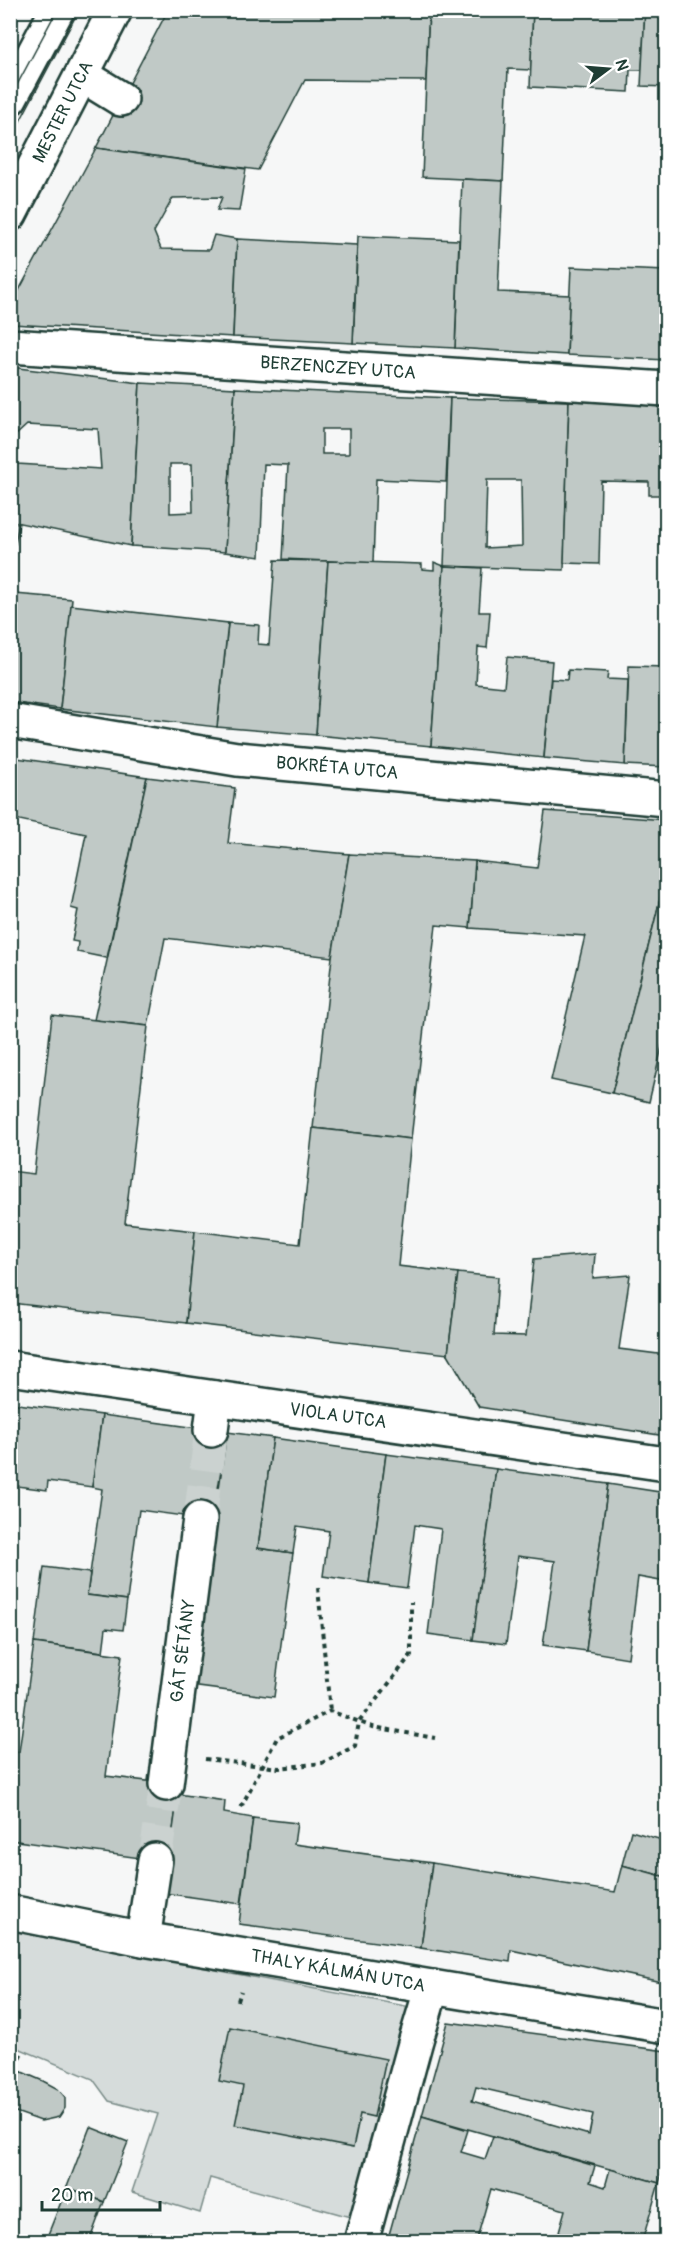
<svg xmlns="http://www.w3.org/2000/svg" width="677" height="2252" font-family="Pangolin,sans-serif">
<rect width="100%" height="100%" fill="#f6f7f7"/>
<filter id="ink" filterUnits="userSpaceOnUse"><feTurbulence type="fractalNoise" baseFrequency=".0167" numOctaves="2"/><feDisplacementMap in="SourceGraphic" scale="12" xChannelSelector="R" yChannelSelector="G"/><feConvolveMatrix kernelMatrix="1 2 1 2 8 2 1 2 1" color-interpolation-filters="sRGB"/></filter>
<g filter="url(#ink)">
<path fill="#d6dcdb" stroke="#7a8c88" stroke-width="1.5" d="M10 1931 411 2007 354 2218 210 2178 200 2213 132 2192 158 2114 109 2101 93 2079 11 2045Z"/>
<g fill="#c0c9c6" stroke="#1f3d34" stroke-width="1.5" fill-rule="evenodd">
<path d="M168 10H429L426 81 305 80 258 170 96 148Z"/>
<path d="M429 10H533L531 70 508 69 503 181 422 177Z"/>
<path d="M533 10H645L642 70H630L629 92 530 87Z"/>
<path d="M645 10H666V87L641 86Z"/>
<path d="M96 148 246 169 239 211 217 210 222 197 173 198 154 232 161 249 209 250 214 235 237 239 233 337 12 324 10 307Z"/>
<path d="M462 179 503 181 498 292 570 295 567 355 455 348Z"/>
<path d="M358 236 459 240 455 348 353 343Z"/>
<path d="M237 239 357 245 353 343 233 337Z"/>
<path d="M571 267 666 271V360L567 355Z"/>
<path d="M10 367 140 383 131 546 10 521ZM27 425 98 429 101 469 17 464 15 436Z"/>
<path d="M140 383 235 388 225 552 131 546ZM170 464H192L193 512 170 513Z"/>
<path d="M235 388 450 398 446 482 376 479 373 563 283 559 288 465 264 464 260 557 225 552ZM322 429H349V454H322Z"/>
<path d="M450 398 569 401 564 570 444 566ZM487 480H521L522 546 485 548Z"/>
<path d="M569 401H666V495H649V482L601 481 599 564 564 563Z"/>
<path d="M10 521 19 523 15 544H10Z"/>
<path d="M275 560 328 561 316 735 217 727 228 623 259 625 258 644 269 645Z"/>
<path d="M328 561 422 564V569L434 570V562L444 566 431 746 316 735Z"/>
<path d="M444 566 482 568 479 612H490L487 648 478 647 476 684 504 687 507 657 552 661 544 758 431 746Z"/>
<path d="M10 593 15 594 10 619Z"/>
<path d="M15 594 72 599 60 709 10 702V619Z"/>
<path d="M71 605 228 623 217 727 60 709Z"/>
<path d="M629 666 666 667V767L625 765Z"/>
<path d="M568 670 608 672 607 679 628 680 625 765 544 758 551 679 567 680Z"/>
<path d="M10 757 147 777 107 958 77 952 78 942 72 941 78 910 71 908 86 834 10 818Z"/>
<path d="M147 777 235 788 228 843 349 854 332 957 165 938 148 1026 94 1020Z"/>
<path d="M545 811 666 820V875L612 1093 551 1080 585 936 470 928 475 861 537 868Z"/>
<path d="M349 854 475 861 470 928 436 925 411 1139 313 1128 332 957Z"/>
<path d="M666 875V1030L649 1102 612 1093Z"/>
<path d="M52 1015 148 1026 125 1223 195 1231 186 1323 11 1303 10 1304V1171L34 1174Z"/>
<path d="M313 1128 411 1139 398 1266 458 1273 448 1354 186 1323 195 1231 300 1244Z"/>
<path d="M595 1254 593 1278 630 1275 619 1349 666 1355V1436L479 1407 448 1354 458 1273 498 1277 494 1335 526 1336 534 1259Z"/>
<path d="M10 1403 102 1415 92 1487 48 1481 47 1490 10 1485Z"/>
<path d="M102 1415 227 1432 213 1520 139 1510 127 1600 87 1595 102 1489 92 1487Z"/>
<path d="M227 1432 273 1438 258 1548 293 1553 274 1697 191 1686Z"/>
<path d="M273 1438 386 1454 369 1583 323 1576 329 1531 297 1526 293 1553 258 1548Z"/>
<path d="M386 1454 496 1469 473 1640 428 1634 441 1529 415 1525 407 1588 369 1583Z"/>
<path d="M496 1469 608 1484 586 1651 543 1645 555 1561 518 1556 506 1644 473 1640Z"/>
<path d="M608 1484 666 1493V1582L638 1577 628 1658 586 1651Z"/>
<path d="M44 1567 90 1573 87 1595 127 1600 123 1630 106 1628 103 1652 34 1643Z"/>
<path d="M34 1643 122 1655 106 1776 179 1785 169 1862 10 1840V1750L19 1752Z"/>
<path d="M178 1794 225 1801 224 1813 253 1818 241 1904 164 1893Z"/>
<path d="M253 1818 297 1823 294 1844 432 1863 421 1948 239 1924Z"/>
<path d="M631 1831 666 1841V1877L622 1865Z"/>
<path d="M432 1863 615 1892 622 1865 666 1877V1983L511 1950 510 1962 421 1948Z"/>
<path d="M448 2022 666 2051V2159L659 2183 422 2116ZM476 2087 593 2114 589 2135 472 2101Z"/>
<path d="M230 2027 386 2059 374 2117 360 2114 353 2148 235 2125 243 2086 219 2081Z"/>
<path d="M10 2050 22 2055 15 2069 43 2081 58 2089 65 2097V2108L59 2117 41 2121 10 2110Z"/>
<path d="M422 2116 468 2130 461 2152 485 2159 493 2136 595 2166 590 2182 605 2187 610 2169 659 2183 642 2242H556L565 2210 491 2189 476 2242H387Z"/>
<path d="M90 2127 128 2142 104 2202 67 2187Z"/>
<path d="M67 2187 104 2202 89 2242H45Z"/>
<path d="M150 2233 174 2242H147Z"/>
</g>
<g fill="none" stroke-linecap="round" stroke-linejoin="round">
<g stroke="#cbd2d0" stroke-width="33" stroke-dasharray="33 16" stroke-linecap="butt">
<path d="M200 1519 211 1430"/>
<path d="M155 1860 166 1784"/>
</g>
<defs>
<g id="minor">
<path d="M82 75 121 99"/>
<path d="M10 98 57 10"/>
<path d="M10 214 115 10"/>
<path d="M10 346 666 389"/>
<path d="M10 721 237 759 666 799"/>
<path d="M10 1368 666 1464"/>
<path d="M211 1430 215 1398"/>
<path d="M166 1784 200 1519"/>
<path d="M10 1912 143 1939 666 2026"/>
<path d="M143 1939 155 1860"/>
<path d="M361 2242 416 2040 432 1987"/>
</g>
</defs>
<use href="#minor" stroke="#1f3d34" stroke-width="38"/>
<g stroke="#1f3d34" stroke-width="4" stroke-dasharray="4.5 4.5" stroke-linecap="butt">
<path d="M318 1588 330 1711"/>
<path d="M205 1759 279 1768 322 1763 355 1746 359 1722 411 1655V1602"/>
<path d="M241 1807 277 1738 330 1711 373 1727 435 1738"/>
<path d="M238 2001 241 1991"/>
</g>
<use href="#minor" stroke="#fff" stroke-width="33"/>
<g stroke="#1f3d34" stroke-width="1.5">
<path d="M10 98 57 10"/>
<path d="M10 140 79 10"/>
</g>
</g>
</g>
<g text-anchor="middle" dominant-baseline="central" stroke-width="4.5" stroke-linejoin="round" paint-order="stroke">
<g font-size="18" fill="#1f3d34" stroke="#fff">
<text transform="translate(63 112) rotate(-63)">MESTER UTCA</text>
<text transform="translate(338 368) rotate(4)">BERZENCZEY UTCA</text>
<text transform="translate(337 768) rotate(5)">BOKRÉTA UTCA</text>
<text transform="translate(338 1416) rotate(8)">VIOLA UTCA</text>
<text transform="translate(183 1651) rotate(-83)">GÁT SÉTÁNY</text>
<text transform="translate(338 1971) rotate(10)">THALY KÁLMÁN UTCA</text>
</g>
</g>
<rect width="677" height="2252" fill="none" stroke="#fff" stroke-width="36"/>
<rect x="18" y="18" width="641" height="2216" fill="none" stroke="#1f3d34" stroke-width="2" filter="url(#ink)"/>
<g transform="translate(608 69) rotate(74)" stroke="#ffffff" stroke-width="4.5" paint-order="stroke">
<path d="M0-4.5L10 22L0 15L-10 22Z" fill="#1f3d34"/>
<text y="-9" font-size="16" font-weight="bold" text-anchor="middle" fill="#1f3d34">N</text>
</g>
<path d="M42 2201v9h118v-9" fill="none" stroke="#1f3d34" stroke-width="3"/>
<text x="51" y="2201" font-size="18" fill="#1f3d34" stroke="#ffffff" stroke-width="4.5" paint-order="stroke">20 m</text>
</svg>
